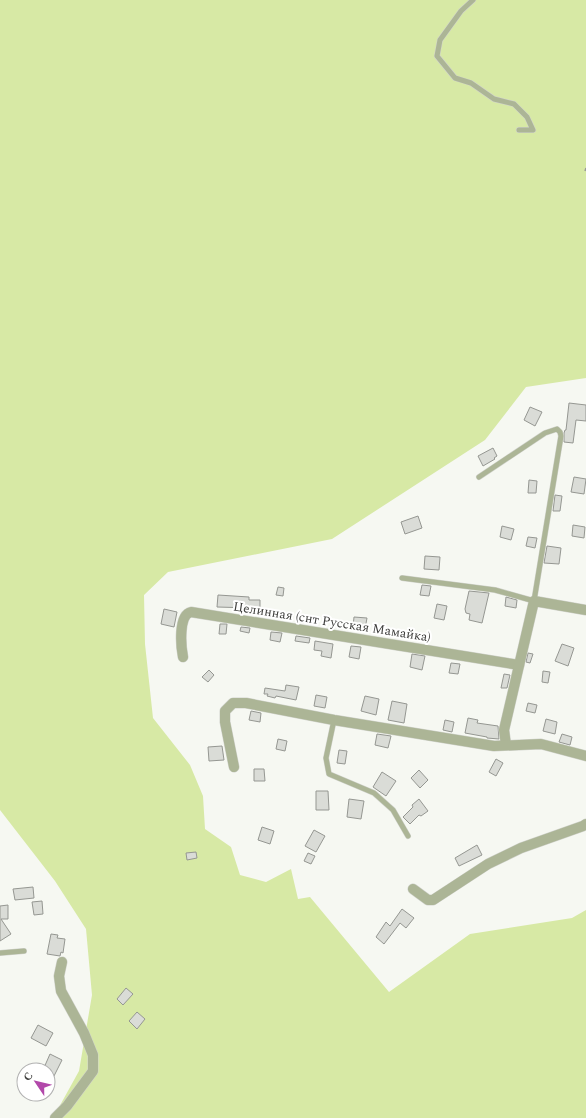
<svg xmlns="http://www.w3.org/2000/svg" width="586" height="1118" font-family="Spectral,serif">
<rect width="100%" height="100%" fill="#f6f8f2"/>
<path fill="#d7e9a5" d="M0 0H586V378L526 387 485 440 332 539 168 572 144 595 145 644 153 718 190 765 203 796 205 829 231 847 240 875 266 882 291 869 298 899 310 897 389 992 470 934 572 918 586 910V1118H53L79 1071 92 995 86 929 55 881 0 810Z"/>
<g fill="#dadcd7" stroke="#959792">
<path d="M569 403 586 405V421L576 420 573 443 564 442V433L565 430H566Z"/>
<path d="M530 407 542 412 535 426 524 420Z"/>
<path d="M493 448 497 456 494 458 495 459 483 466 478 456Z"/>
<path d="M574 477 586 479 584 494 571 492Z"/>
<path d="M529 480 537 481 536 493H528Z"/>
<path d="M555 495 562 496 560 511H553Z"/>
<path d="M418 516 422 528 405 534 401 522Z"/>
<path d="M573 525 585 527 584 538 572 536Z"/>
<path d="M502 526 514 529 511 540 500 537Z"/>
<path d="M528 537 537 538 535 548 526 546Z"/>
<path d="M547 546 561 548 559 564 544 563Z"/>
<path d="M425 556 440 557 439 570 424 569Z"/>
<path d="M422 585 431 586 429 596 420 595Z"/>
<path d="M278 587 284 588 283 596 276 595Z"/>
<path d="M469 591 489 593 482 623 469 620 470 614 466 613 465 609Z"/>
<path d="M218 595 249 597V600H260V614H252V608L217 607Z"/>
<path d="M506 597 517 600 516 608 505 606Z"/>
<path d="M437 604 447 606 444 620 434 618Z"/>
<path d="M164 609 177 612 174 627 161 624Z"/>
<path d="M354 617 367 618 365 629 353 627Z"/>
<path d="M220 624H227L226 634H219Z"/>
<path d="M241 627 250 628 249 633 240 631Z"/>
<path d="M271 632 282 633 280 642 270 640Z"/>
<path d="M296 636 310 638 309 643 295 641Z"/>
<path d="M315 641 333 644 331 658 321 656 322 651 314 650Z"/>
<path d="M562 644 574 648 568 666 555 661Z"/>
<path d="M351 646 361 647 359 659 349 657Z"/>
<path d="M528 653 533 654 530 663 526 662Z"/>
<path d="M412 654 425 656 422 670 410 667Z"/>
<path d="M451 663 460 664 458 674 449 673Z"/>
<path d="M209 670 214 675 208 682 202 677Z"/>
<path d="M543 671 550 672 548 683 542 682Z"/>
<path d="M504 674 510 675 507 688H501Z"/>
<path d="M286 685 299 687 296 700 276 696 275 698 267 696 268 694H264L265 688 285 691Z"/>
<path d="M316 695 327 697 325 708 314 706Z"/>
<path d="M365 696 379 699 376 715 361 711Z"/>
<path d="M392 701 407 704 404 723 388 720Z"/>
<path d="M528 703 537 705 535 713 526 711Z"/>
<path d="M251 711 261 713 260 722 249 720Z"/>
<path d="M468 718 478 720 477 723 498 726 499 739 487 738V737L465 733Z"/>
<path d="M546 719 557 722 555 734 543 731Z"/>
<path d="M445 720 454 722 452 732 443 730Z"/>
<path d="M377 734 391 736 388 748 375 745Z"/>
<path d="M562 734 572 737 570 745 559 742Z"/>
<path d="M278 739 287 741 285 751 276 749Z"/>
<path d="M222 746 224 760 209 761 208 747Z"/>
<path d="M339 750 347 751 345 764 337 763Z"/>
<path d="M496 759 503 763 496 776 489 772Z"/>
<path d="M254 769H264L265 781H254Z"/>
<path d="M419 770 428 780 420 788 411 778Z"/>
<path d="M382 772 396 781 386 796 373 787Z"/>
<path d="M316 791H328L329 810H316Z"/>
<path d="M349 799 364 801 361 819 347 817Z"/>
<path d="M419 799 428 811 421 816 419 815 410 824 403 817 413 807 412 805Z"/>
<path d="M262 827 274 831 270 844 258 840Z"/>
<path d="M314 830 325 836 316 852 305 846Z"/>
<path d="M477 845 482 855 459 866 455 858Z"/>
<path d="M196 852 197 858 187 860 186 853Z"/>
<path d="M308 853 315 856 311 864 304 861Z"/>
<path d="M33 887 34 898 15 900 13 889Z"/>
<path d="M42 901 43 914 34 915 32 902Z"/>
<path d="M8 905V919H1L11 934 0 941V906Z"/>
<path d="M402 909 414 918 406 928 400 923 384 944 376 937 386 922 390 926Z"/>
<path d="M51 934 58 935 57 938 65 939 63 953 61 952 60 956 47 954Z"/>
<path d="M126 988 133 994 123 1005 117 999Z"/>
<path d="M137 1012 145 1019 137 1029 129 1021Z"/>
<path d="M38 1025 53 1033 46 1046 31 1038Z"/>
<path d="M50 1054 62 1060 53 1078 48 1075V1070H43Z"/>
</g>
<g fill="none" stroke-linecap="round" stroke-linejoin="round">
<defs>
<g id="service">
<path d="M473 0 461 11 440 40 437 56 455 78 471 83 494 99 514 104 527 117 533 130H519"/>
<path d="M402 578 495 590 534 601 561 436 560 432 557 429 545 433 479 477"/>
<path d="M334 720 326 758 329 774 374 793 393 810 408 836"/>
<path d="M0 953 24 951"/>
</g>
<g id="minor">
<path d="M183 657C181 647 178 615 191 612L519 665"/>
<path d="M506 745 504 730 534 601 586 610"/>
<path d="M234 767 225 722V711L233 703H246L334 720 494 746 541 744 586 756"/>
<path d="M413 889 428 900H433L488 864 521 848 583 826 586 824"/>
<path d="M55 1118 67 1106 93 1071V1055L84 1033 61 991 59 976 62 962"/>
</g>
</defs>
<use href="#service" stroke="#d1d3cd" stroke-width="6"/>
<use href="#minor" stroke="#d1d3cd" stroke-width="11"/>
<path stroke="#989995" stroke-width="1.5" stroke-dasharray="4 2" stroke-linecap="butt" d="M585 171 586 168"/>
<use href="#service" stroke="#acb596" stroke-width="5"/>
<use href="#minor" stroke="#acb596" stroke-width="10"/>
</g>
<g text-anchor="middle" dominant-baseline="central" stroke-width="4" stroke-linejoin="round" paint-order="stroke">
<g font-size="13" fill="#3d3d3b" stroke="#fff">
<text transform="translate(332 622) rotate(9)">Целинная (снт Русская Мамайка)</text>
</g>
</g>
<g transform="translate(36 1082) rotate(305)"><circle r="19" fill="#ffffff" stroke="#b1b1b1"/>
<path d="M0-3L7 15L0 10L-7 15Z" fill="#b248aa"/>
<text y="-6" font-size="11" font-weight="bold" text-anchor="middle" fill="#3d3d3b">С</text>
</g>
</svg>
